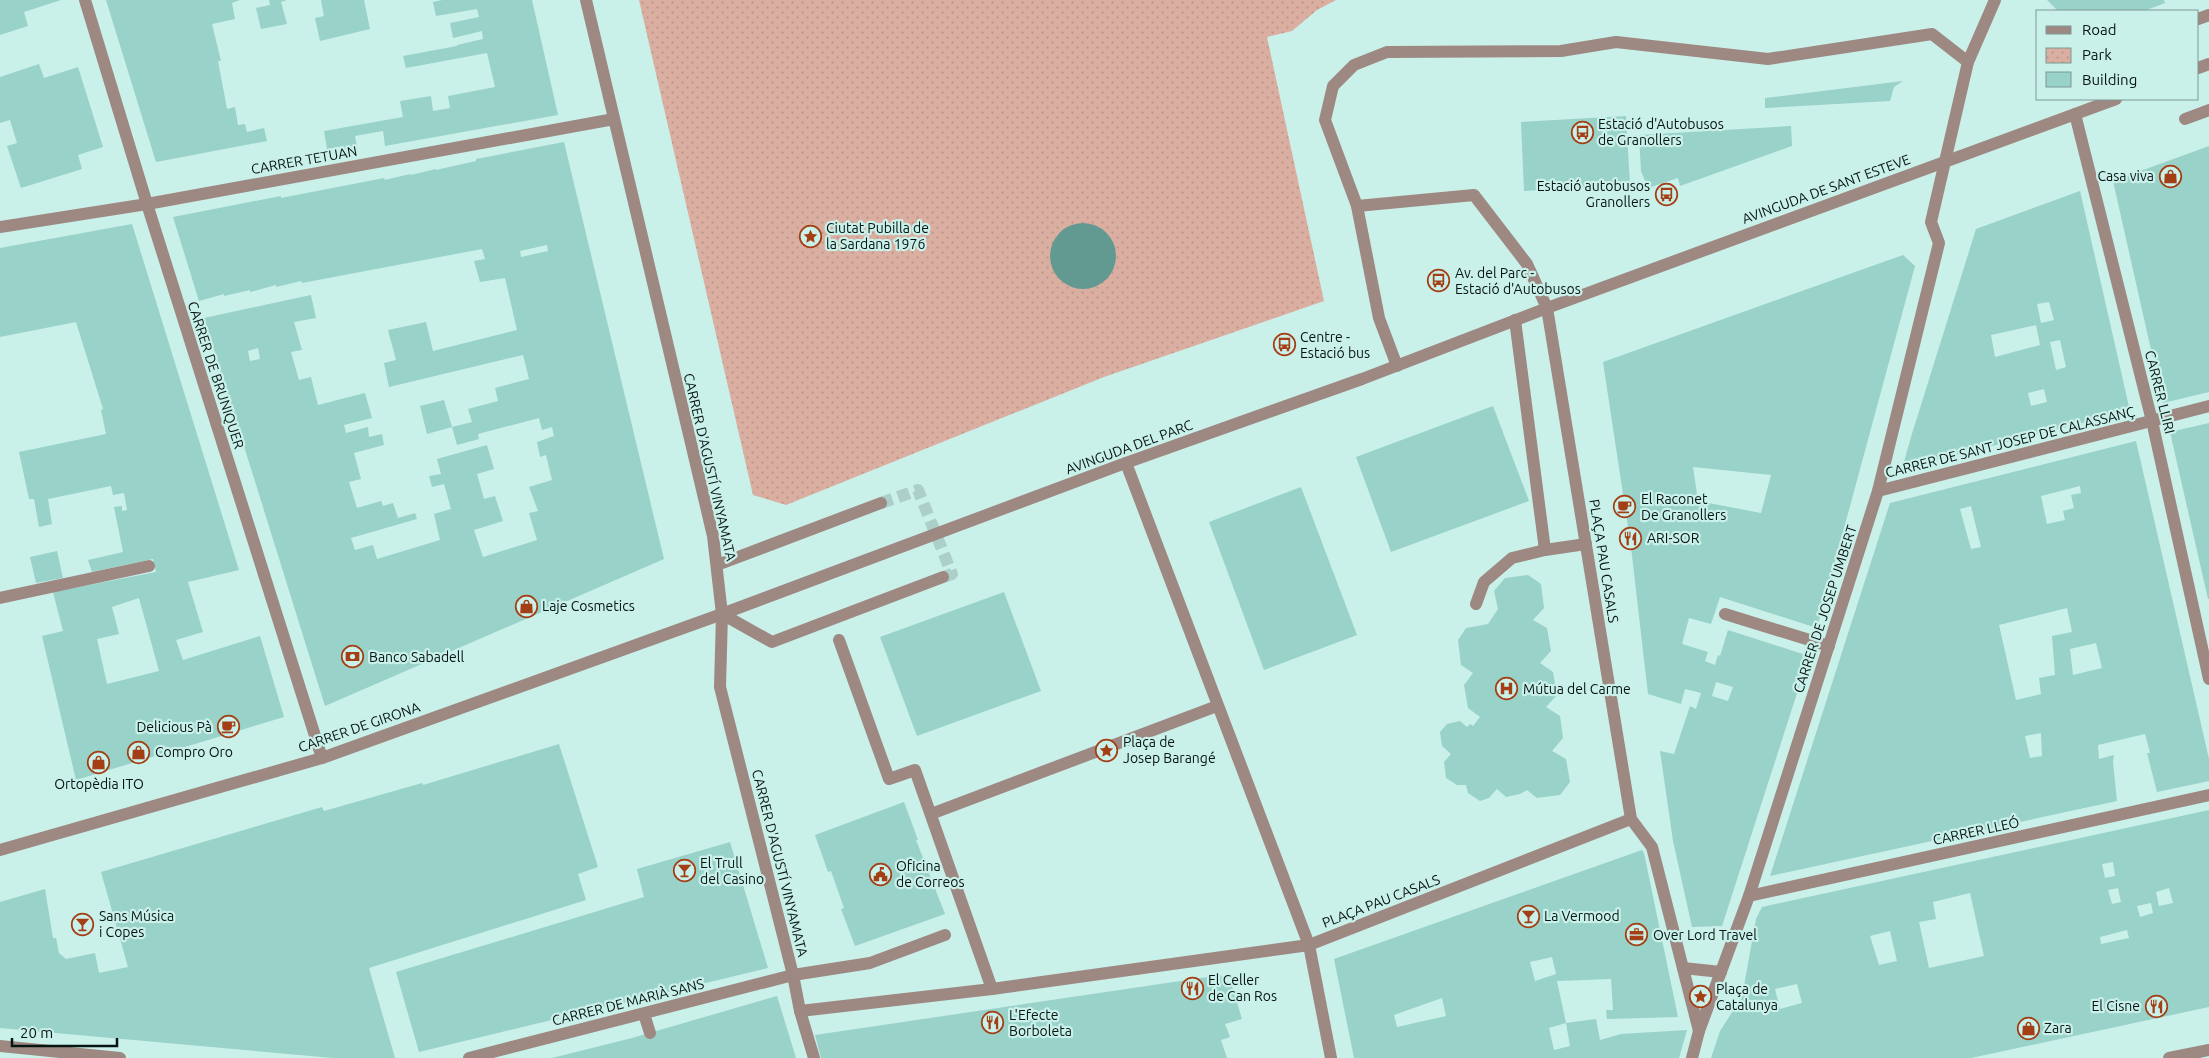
<svg xmlns="http://www.w3.org/2000/svg" width="2209" height="1058" font-family="Ubuntu,sans-serif">
<defs>
<pattern id="park-dots" width="8" height="8" patternUnits="userSpaceOnUse" patternTransform="scale(1.25)"><rect width="8" height="8" fill="#daafa1"/><path d="M2 2h.1M6 6h.1" fill="none" stroke="#ba968a" stroke-width="1.8" stroke-linecap="round"/></pattern>
</defs>
<rect width="100%" height="100%" fill="#caf0ea"/>
<path fill="url(#park-dots)" d="M639 0H1336L1317 10 1292 31 1267 37 1324 301 1104 377 786 505 753 495Z"/>
<circle fill="#629a92" cx="1083" cy="256" r="33"/>
<g fill="#98d2c9" fill-rule="evenodd">
<path d="M0 0H61L24 12 28 26 0 35Z"/>
<path d="M106 0H240L232 3 235 19 212 24 221 61H218L227 109 235 107 238 125 245 124 247 132 264 128 267 141 156 162Z"/>
<path d="M269 0H287L281 2 287 24 261 29 256 8 270 5Z"/>
<path d="M321 0H364L370 29 320 41 315 18 324 16Z"/>
<path d="M442 0H532L558 115 385 146 383 131 355 136 358 151 345 153 344 146 327 149 324 131 403 117 400 101 431 96 433 111 450 108 448 96 495 87 487 53 406 68 403 56 457 46V45L483 39 482 31 453 38 450 23 479 17 477 9 436 16 433 2Z"/>
<path d="M2047 0H2164L2165 3 2144 11H2058Z"/>
<path d="M39 64 44 78 78 67 103 147 78 155 82 169 21 188 7 146 17 143 10 120 0 123V77Z"/>
<path d="M1903 81 1894 87 1890 101 1765 108V98Z"/>
<path d="M1626 116 1630 185 1524 191 1521 122Z"/>
<path d="M1791 126 1792 146 1680 186 1678 178 1648 188 1641 171 1639 135Z"/>
<path d="M564 142 664 559 325 706 204 318 311 295 316 318 294 322 302 350 291 352 299 380 311 377 318 405 365 393 372 418 344 425 346 433 368 427 369 437 382 434 384 445 354 453 361 479 349 482 357 508 381 501 383 506 393 503 398 518 415 513 417 519 351 538 355 550 373 545 377 559 440 540 434 514 451 509 444 484 432 487 429 476 441 474 437 459 487 445 494 469 477 474 484 499 495 496 503 521 474 530 483 557 537 540 529 513 538 511 529 487 552 480 546 455 540 457 537 442 554 436 552 427 542 430 539 418 478 434 479 439 457 445 452 427 427 434 420 406 444 400 452 427 472 422 468 409 498 401 495 388 529 379 523 355 389 387 384 363 396 360 388 330 426 322 433 351 517 330 505 278 480 282 474 261 485 259 482 249 302 283 301 281 276 287V285L250 292V290L224 296V294L199 301 173 217 281 196V198L384 178 385 180 410 174 411 175 436 169V170L476 161V159ZM547 245 548 251 521 257 520 251ZM258 348 260 359 250 361 248 351Z"/>
<path d="M2209 146V392L2163 403 2113 181Z"/>
<path d="M2080 191 2130 411 1909 467 1905 466 1904 462 1911 437 1976 229ZM2049 302 2054 320 2041 323 2037 304ZM2036 325 2040 345 1995 357 1991 335ZM2060 340 2066 367 2056 370 2050 342ZM2044 389 2047 402 2031 406 2028 393Z"/>
<path d="M132 224 239 570 188 582 203 632 176 640 183 660 260 636 284 717 76 780 42 636 63 631 53 592 156 572 153 559 92 572 88 560 123 552 114 507 122 506V511L127 510 124 493 113 495 111 486 48 499 52 524 39 527 34 499H29L19 452 106 434 101 410 103 409 76 322 0 337V248ZM139 598 159 671 107 684 97 639 119 634 112 607Z"/>
<path d="M1903 255 1915 266 1817 628 1720 597 1711 624 1689 618 1682 644 1708 652 1705 661 1715 665 1718 655 1720 656 1728 630 1809 656 1722 926 1692 927 1673 841 1660 751 1674 754 1690 706 1696 709 1701 693 1685 689 1681 704 1648 694 1631 547 1603 362ZM1693 467 1771 475 1761 513 1698 501ZM1716 682 1733 687 1728 701 1712 696Z"/>
<path d="M1493 406 1529 501 1391 552 1356 457Z"/>
<path d="M2209 423V599H2208L2170 432Z"/>
<path d="M2136 441 2209 759V781L2157 792 2147 753H2150L2145 734 2098 745 2099 759 2114 755 2113 762 2117 801 1770 876 1890 503ZM2080 486 2081 493 2071 495 2074 508 2063 511 2065 520 2047 524 2041 496ZM1971 506 1981 547 1971 549 1960 509ZM2067 608 2072 632 2052 636 2055 675 2039 678 2041 694 2016 700 1999 625ZM2096 643 2102 668 2073 675 2070 649ZM2041 733 2042 756 2030 758 2025 736Z"/>
<path d="M1301 487 1357 635 1264 670 1209 522Z"/>
<path d="M57 551 63 578 36 583 30 557Z"/>
<path d="M1528 575 1541 584 1544 608 1533 620 1547 628 1551 651 1540 663 1553 672 1557 695 1546 707 1560 716 1563 738 1552 751 1566 759 1570 782 1560 795 1537 798 1527 790 1520 794 1506 797 1497 789 1489 798 1480 801 1468 793 1466 785H1457L1446 778 1444 762 1451 754 1442 746 1440 732 1447 724 1460 721 1467 727 1470 724 1473 726 1480 717 1468 708 1464 685 1473 673 1461 665 1458 640 1466 628 1488 624 1498 609 1494 591 1505 578Z"/>
<path d="M1004 592 1041 691 917 736 880 637Z"/>
<path d="M559 744 598 867 578 874 586 900 369 968 395 1058H333L0 1028V902L45 889 53 938H56L59 953 66 959 95 953 99 973 128 967 101 872 322 807 324 811 422 783 423 785Z"/>
<path d="M904 802 918 840H916L945 914 855 946 841 909 844 908 831 871 828 872 815 835Z"/>
<path d="M2209 810V1007L1971 1058H1711L1720 1031 1742 997 1756 919 1762 907ZM2113 862 2115 876 2105 878 2102 864ZM2118 888 2121 902 2112 904 2108 890ZM2169 888 2173 903 2159 906 2156 892ZM1970 893 1984 956 1929 968 1919 922 1936 919 1933 902ZM2151 903 2153 913 2140 917 2137 906ZM2127 930 2129 938 2101 944 2100 937ZM1890 931 1897 961 1879 965 1870 936ZM1797 984 1802 1003 1780 1009 1775 989Z"/>
<path d="M730 842 768 968 419 1052 396 972 644 897 637 869Z"/>
<path d="M1642 850 1644 853 1678 1017 1607 1019 1606 1010H1613L1611 979 1557 981 1566 1023 1596 1019 1600 1040 1621 1034 1687 1030 1679 1058H1354L1334 959ZM1552 957 1556 974 1535 981 1530 962ZM1442 998 1446 1016 1397 1027 1394 1015ZM1566 1023 1570 1046 1554 1050 1549 1028Z"/>
<path d="M1221 975 1225 985 1231 983 1242 1019 1225 1024 1230 1037 1221 1040 1227 1058H821L815 1035Z"/>
<path d="M777 996 796 1058H552L632 1038Z"/>
</g>
<g fill="none" stroke-linecap="round" stroke-linejoin="round">
<path stroke="#adcfca" stroke-width="12" stroke-dasharray="12 6" stroke-linecap="butt" d="M881 503 918 490 952 574 943 577"/>
<g stroke="#9e8982" stroke-width="12">
<path d="M85 0 147 204 322 758"/>
<path d="M586 0 713 536 722 614 720 687 793 975 800 1011 814 1058"/>
<path d="M2198 19 2209 15"/>
<path d="M2198 68 2209 64"/>
<path d="M2075 114 2152 421 2209 679"/>
<path d="M2185 119 2209 110"/>
<path d="M1357 206 1474 195 1527 264 1547 308 1631 819 1652 847 1699 1031"/>
<path d="M0 227 147 204 614 119"/>
<path d="M1515 320 1545 550"/>
<path d="M1397 366 1379 318 1357 206 1325 120 1333 86 1354 65 1387 52 1561 51 1616 42 1768 59 1932 34 1968 62"/>
<path d="M1126 463 1309 945 1331 1058"/>
<path d="M1878 491 2209 406"/>
<path d="M717 565 881 503"/>
<path d="M0 598 149 566"/>
<path d="M1476 604 1484 582 1512 558 1545 550 1586 544"/>
<path d="M722 614 772 642 943 577"/>
<path d="M1725 614 1829 646"/>
<path d="M839 640 889 779 915 770 992 989"/>
<path d="M931 814 1217 706"/>
<path d="M0 850 322 758 722 614 1120 465 1362 379 1547 308 2116 99"/>
<path d="M1749 896 2209 795"/>
<path d="M1683 968 1721 972"/>
<path d="M800 1011 992 989 1309 945 1631 819"/>
<path d="M644 1014 650 1033"/>
<path d="M0 1046 120 1058"/>
<path d="M469 1058 793 975 870 963 945 935"/>
<path d="M1692 1058 1699 1031 1749 896 1878 491 1939 243 1931 222 1968 62 1995 0"/>
<path d="M2169 1058 2209 1050"/>
</g>
</g>
<defs>
<symbol id="bus-ring" viewBox="-11 -11 22 22"><circle r="9.5" fill="#caf0ea" stroke="#a43e14" stroke-width="1.5"/><path d="M-5-6H5V4H4V6H2V4H-2V6H-4V4H-5ZM-3.5-4V0h7V-4ZM-3.5 1.2v1.5H-2V1.2ZM2 1.2v1.5H3.5V1.2Z" fill="#a43e14"/></symbol>
<symbol id="shop-ring" viewBox="-11 -11 22 22"><circle r="9.5" fill="#caf0ea" stroke="#a43e14" stroke-width="1.5"/><path d="M-5-2.5h2.3a2.7 3.5 0 0 1 5.4 0H5L5.5 6h-11ZM-1.5-2.5h3a1.5 2.3 0 0 0-3 0Z" fill="#a43e14"/></symbol>
<symbol id="sight-ring" viewBox="-11 -11 22 22"><circle r="9.5" fill="#caf0ea" stroke="#a43e14" stroke-width="1.5"/><path d="M0-6L1.8-2.2L6-1.7L2.9 1.2L3.7 5.4L0 3.3L-3.7 5.4L-2.9 1.2L-6-1.7L-1.8-2.2Z" fill="#a43e14"/></symbol>
<symbol id="cafe-ring" viewBox="-11 -11 22 22"><circle r="9.5" fill="#caf0ea" stroke="#a43e14" stroke-width="1.5"/><path d="M-5.5-4.5H6V0H3Q3 3.5 0 3.5H-2.5Q-5.5 3.5-5.5 0ZM3-3.2v2h1.7v-2ZM-6 4.5H4V6H-6Z" fill="#a43e14"/></symbol>
<symbol id="restaurant-ring" viewBox="-11 -11 22 22"><circle r="9.5" fill="#caf0ea" stroke="#a43e14" stroke-width="1.5"/><path d="M-5-6h1v4h1v-4h1v4h1v-4h1v5L-1.5 .5V6h-2V.5L-5-1ZM5-6V6H3V1.5H1.5Q1.5-4 5-6Z" fill="#a43e14"/></symbol>
<symbol id="bank-ring" viewBox="-11 -11 22 22"><circle r="9.5" fill="#caf0ea" stroke="#a43e14" stroke-width="1.5"/><path d="M-6-4H6V4H-6ZM0-2.3a2.3 2.3 0 1 0 0 4.6a2.3 2.3 0 1 0 0-4.6Z" fill="#a43e14"/></symbol>
<symbol id="hospital-ring" viewBox="-11 -11 22 22"><circle r="9.5" fill="#caf0ea" stroke="#a43e14" stroke-width="1.5"/><path d="M-5-5h3v3.5h4V-5h3V5h-3V1.5h-4V5h-3Z" fill="#a43e14"/></symbol>
<symbol id="bar-ring" viewBox="-11 -11 22 22"><circle r="9.5" fill="#caf0ea" stroke="#a43e14" stroke-width="1.5"/><path d="M-6-5H6L.8 .8V4.5H3.5V6h-7V4.5H-.8V.8Z" fill="#a43e14"/></symbol>
<symbol id="civic-ring" viewBox="-11 -11 22 22"><circle r="9.5" fill="#caf0ea" stroke="#a43e14" stroke-width="1.5"/><path d="M-.6-6.5H3V-4.5H.6V-3L4-1V1h2V6H-6V1h2V-1L-.6-3ZM-1.2 2.5V6h2.4V2.5Z" fill="#a43e14"/></symbol>
<symbol id="office-ring" viewBox="-11 -11 22 22"><circle r="9.5" fill="#caf0ea" stroke="#a43e14" stroke-width="1.5"/><path d="M-6-3h4V-5.5h4V-3h4V5H-6ZM-1-4.5V-3h2v-1.5ZM-6 0V1H6V0Z" fill="#a43e14"/></symbol>
</defs>
<g fill-rule="evenodd">
<use href="#bus-ring" x="1570" y="120" width="25" height="25"/>
<use href="#shop-ring" x="2158" y="164" width="25" height="25"/>
<use href="#bus-ring" x="1654" y="182" width="25" height="25"/>
<use href="#sight-ring" x="798" y="224" width="25" height="25"/>
<use href="#bus-ring" x="1426" y="268" width="25" height="25"/>
<use href="#bus-ring" x="1272" y="332" width="25" height="25"/>
<use href="#cafe-ring" x="1612" y="494" width="25" height="25"/>
<use href="#restaurant-ring" x="1618" y="526" width="25" height="25"/>
<use href="#shop-ring" x="514" y="594" width="25" height="25"/>
<use href="#bank-ring" x="340" y="644" width="25" height="25"/>
<use href="#hospital-ring" x="1494" y="676" width="25" height="25"/>
<use href="#cafe-ring" x="216" y="714" width="25" height="25"/>
<use href="#sight-ring" x="1094" y="738" width="25" height="25"/>
<use href="#shop-ring" x="126" y="740" width="25" height="25"/>
<use href="#shop-ring" x="86" y="750" width="25" height="25"/>
<use href="#bar-ring" x="672" y="858" width="25" height="25"/>
<use href="#civic-ring" x="868" y="862" width="25" height="25"/>
<use href="#bar-ring" x="1516" y="904" width="25" height="25"/>
<use href="#bar-ring" x="70" y="912" width="25" height="25"/>
<use href="#office-ring" x="1624" y="922" width="25" height="25"/>
<use href="#restaurant-ring" x="1180" y="976" width="25" height="25"/>
<use href="#sight-ring" x="1688" y="984" width="25" height="25"/>
<use href="#restaurant-ring" x="2144" y="994" width="25" height="25"/>
<use href="#restaurant-ring" x="980" y="1010" width="25" height="25"/>
<use href="#shop-ring" x="2016" y="1016" width="25" height="25"/>
</g>
<g text-anchor="middle" dominant-baseline="central" stroke-width="4.5" stroke-linejoin="round" paint-order="stroke">
<g font-size="14" fill="#061412" stroke="#caf0ea" text-anchor="start">
<text x="1598" y="124">Estació d'Autobusos<tspan x="1598" dy="16">de Granollers</tspan></text>
<text x="2154" y="176" text-anchor="end">Casa viva</text>
<text x="1650" y="186" text-anchor="end">Estació autobusos<tspan x="1650" dy="16">Granollers</tspan></text>
<text x="826" y="228">Ciutat Pubilla de<tspan x="826" dy="16">la Sardana 1976</tspan></text>
<text x="1455" y="273">Av. del Parc -<tspan x="1455" dy="16">Estació d'Autobusos</tspan></text>
<text x="1300" y="337">Centre -<tspan x="1300" dy="16">Estació bus</tspan></text>
<text x="1641" y="499">El Raconet<tspan x="1641" dy="16">De Granollers</tspan></text>
<text x="1647" y="538">ARI-SOR</text>
<text x="542" y="606">Laje Cosmetics</text>
<text x="369" y="657">Banco Sabadell</text>
<text x="1523" y="689">Mútua del Carme</text>
<text x="212" y="727" text-anchor="end">Delicious Pà</text>
<text x="1123" y="742">Plaça de<tspan x="1123" dy="16">Josep Barangé</tspan></text>
<text x="155" y="752">Compro Oro</text>
<text x="99" y="784" text-anchor="middle">Ortopèdia ITO</text>
<text x="700" y="863">El Trull<tspan x="700" dy="16">del Casino</tspan></text>
<text x="896" y="866">Oficina<tspan x="896" dy="16">de Correos</tspan></text>
<text x="99" y="916">Sans Música<tspan x="99" dy="16">i Copes</tspan></text>
<text x="1544" y="916">La Vermood</text>
<text x="1653" y="935">Over Lord Travel</text>
<text x="1208" y="980">El Celler<tspan x="1208" dy="16">de Can Ros</tspan></text>
<text x="1716" y="989">Plaça de<tspan x="1716" dy="16">Catalunya</tspan></text>
<text x="2140" y="1006" text-anchor="end">El Cisne</text>
<text x="1009" y="1015">L'Efecte<tspan x="1009" dy="16">Borboleta</tspan></text>
<text x="2044" y="1028">Zara</text>
</g>
<g font-size="14" fill="#061412" stroke="#caf0ea">
<text transform="translate(304 160) rotate(-10)">CARRER TETUAN</text>
<text transform="translate(1826 189) rotate(-20)">AVINGUDA DE SANT ESTEVE</text>
<text transform="translate(216 375) rotate(72)">CARRER DE BRUNIQUER</text>
<text transform="translate(2160 392) rotate(76)">CARRER LLIRI</text>
<text transform="translate(2010 442) rotate(-14)">CARRER DE SANT JOSEP DE CALASSANÇ</text>
<text transform="translate(1129 447) rotate(-20)">AVINGUDA DEL PARC</text>
<text transform="translate(710 467) rotate(77)">CARRER D'AGUSTÍ VINYAMATA</text>
<text transform="translate(1604 561) rotate(81)">PLAÇA PAU CASALS</text>
<text transform="translate(1825 609) rotate(-72)">CARRER DE JOSEP UMBERT</text>
<text transform="translate(359 727) rotate(-19)">CARRER DE GIRONA</text>
<text transform="translate(1976 831) rotate(-12)">CARRER LLEÓ</text>
<text transform="translate(780 863) rotate(76)">CARRER D'AGUSTÍ VINYAMATA</text>
<text transform="translate(1381 901) rotate(-21)">PLAÇA PAU CASALS</text>
<text transform="translate(628 1002) rotate(-14)">CARRER DE MARIÀ SANS</text>
</g>
</g>
<rect x="2036" y="10" width="162" height="90" fill="#caf0ea" stroke="#7c9894"/>
<rect x="2046" y="26" width="25" height="8" fill="#9e8982" stroke="#7c9894"/>
<text x="2082" y="35" font-size="15" fill="#061412">Road</text>
<rect x="2046" y="48" width="25" height="15" fill="url(#park-dots)" stroke="#7c9894"/>
<text x="2082" y="60" font-size="15" fill="#061412">Park</text>
<rect x="2046" y="72" width="25" height="15" fill="#98d2c9" stroke="#7c9894"/>
<text x="2082" y="85" font-size="15" fill="#061412">Building</text>
<path d="M12 1038v8h105v-8" fill="none" stroke="#061412" stroke-width="2.5"/>
<text x="20" y="1038" font-size="15" fill="#061412" stroke="#caf0ea" stroke-width="4" paint-order="stroke">20 m</text>
</svg>
